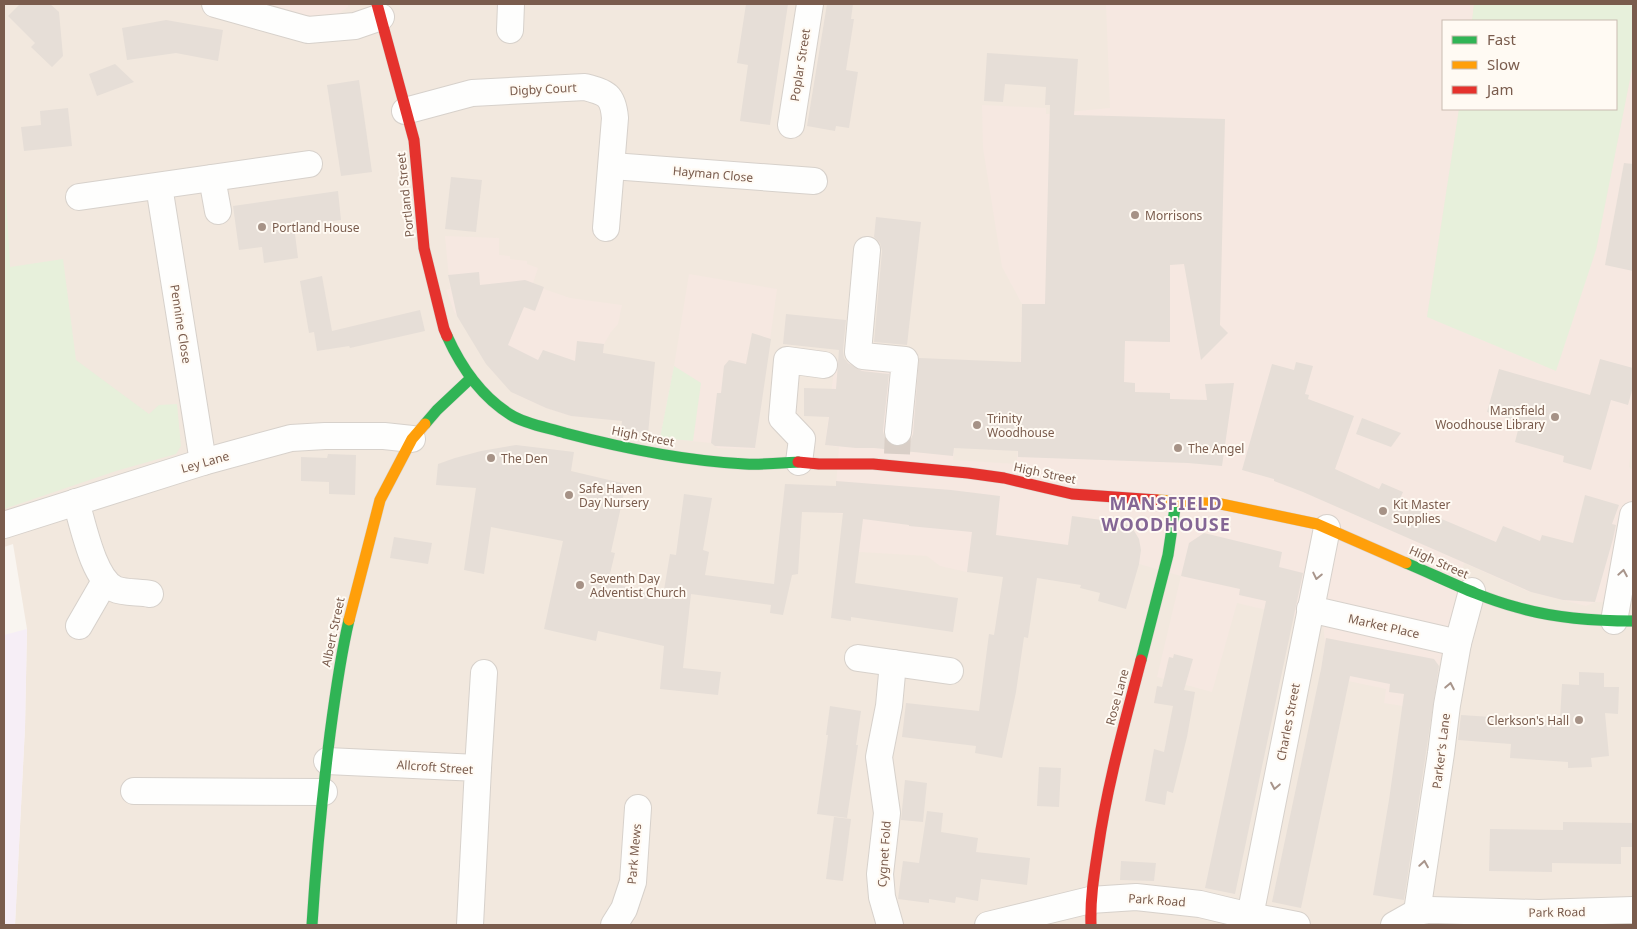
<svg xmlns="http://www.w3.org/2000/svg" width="1637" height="929" font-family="'Noto Sans',sans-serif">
<rect width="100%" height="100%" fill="#f9f5f0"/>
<path fill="#f2e8de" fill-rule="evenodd" d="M4 4H1633V925H15L25 727 27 629 13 544 4 547ZM1443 21H1616V109H1443Z"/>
<g fill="#f6e8e1">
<path d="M255 4H348V7L340 13 320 19 299 17Z"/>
<path d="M1106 4H1474L1472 21H1443V109H1459L1427 317 1596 250 1633 64V433L1629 467 1633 470V603L1595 602 1586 606 1527 591 1464 563 1439 666 1433 711 1384 703 1386 689 1320 675 1325 643 1323 623 1237 603 1212 692 1157 677 1181 576 1139 564 1124 523 1072 517 1063 579 1057 581 992 571 967 572 940 566 927 556 859 552 863 516 834 513 839 447 825 445 835 361 928 370 956 431 953 460 1017 464 1022 304 1002 267 983 148 982 105 1046 108V114L1110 108Z"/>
<path d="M445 236 499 238V255L510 256V259L527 261V264L538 268 533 283 544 287V289L570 298 622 305 618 324 611 332 604 344 602 375 594 418 571 416 544 407 515 394 492 371 454 311 446 290 450 289Z"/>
<path d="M689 274 777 289 755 449 718 448 711 443 660 438 674 366Z"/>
</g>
<path fill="#f6eef6" d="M27 629 25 727 15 925H4V635Z"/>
<g fill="#e7f0db">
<path d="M1474 4H1633V64L1596 250 1556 371 1427 317 1459 109H1616V21H1472Z"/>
<path d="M4 157 10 267 63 259 76 360 149 414 159 405 177 404 181 446 176 454 116 471 4 509Z"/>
<path d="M674 366 701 383 693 441 660 438Z"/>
</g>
<g fill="#e6ded7">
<path d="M20 4H50L59 12 63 56 52 67 31 47 35 43 8 16Z"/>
<path d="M746 4H788L770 125 740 121 748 65 737 63Z"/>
<path d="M827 4H853L851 19H854L846 70 858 72 849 128 836 126 835 131 807 126Z"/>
<path d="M166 20 223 30 218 61 176 53 127 60 122 28Z"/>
<path d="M987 53 1078 59 1074 115 1225 119 1220 325 1228 333 1201 360 1184 264 1170 265V342L1125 341 1124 382 1135 383V392L1170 393V399L1207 400 1205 384 1234 383 1222 466 1188 463 1018 457V451L954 448 953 456 874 448H856L825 445 829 417 804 416V388L836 389 839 350 783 344 786 314 846 320 843 351 844 358 848 363 862 371 889 374 883 431 885 439 889 444 896 447 905 445 910 441 913 434 919 358 1021 362 1022 304H1045L1050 105H1045L1046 87 1005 84 1003 102 984 101Z"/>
<path d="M115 64 134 82 97 96 89 74Z"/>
<path d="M359 80 372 172 341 176 327 85Z"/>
<path d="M68 108 72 146 24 151 21 127 41 125 40 111Z"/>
<path d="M1624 163 1633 164V271L1605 265Z"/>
<path d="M451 177 482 180 476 232 445 229Z"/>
<path d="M338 191 341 220 294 226 298 258 264 263 262 247 239 250 233 206Z"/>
<path d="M876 217 921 222 907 345 874 342 882 251 880 243 874 237Z"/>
<path d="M479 272 480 285 525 280 544 287 535 311 524 307 508 345 538 360 543 350 575 361 577 341 604 344 603 353 655 362 648 434 621 429 622 421 571 416 546 408 511 392 486 364 457 316 448 275Z"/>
<path d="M322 276 332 331 420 310 425 331 350 348 349 346 317 351 314 332 309 333 300 281Z"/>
<path d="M752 333 771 339 755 448 715 446 711 443 717 393H721L724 366 729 360 746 364Z"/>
<path d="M1600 359 1633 368V387L1628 405 1611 400 1591 470 1563 462 1564 456 1515 442 1520 422 1487 412 1499 369 1590 395Z"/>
<path d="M1296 362 1313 366 1305 394 1309 395 1308 399 1354 416 1335 469 1379 489 1382 483 1403 492 1399 501 1496 542 1503 526 1540 541 1542 535 1573 543 1585 495 1619 505 1612 524 1616 525 1613 539 1595 602 1563 600 1531 592 1303 492 1274 481V479L1242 470 1272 364 1294 370Z"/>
<path d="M1362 418 1401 433 1391 447 1356 434Z"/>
<path d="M516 445 574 452 571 471 626 484 611 552 615 553 608 582 663 596 670 554 676 555 684 494 712 498 703 550 709 552 705 575 774 584 785 484 836 486V481L951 490 1000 496 996 535 1068 545 1072 516 1124 523 1133 529 1139 539 1141 550 1139 564 1126 609 1098 601 1100 593 1080 588 1081 585 1037 578 1028 638 1024 637 1016 692 1002 758 975 753 976 746 902 737 906 703 979 711 989 634 994 635 1003 577 967 572 972 532 909 526V525L863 519 855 583 958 598 953 632 851 617V621L831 618 843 513 802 512 798 574 792 575 783 615 770 613 771 605 691 594 683 668 721 672 718 695 660 689 664 646 598 631 596 641 544 629 563 541 491 527 484 574 464 570 476 488 436 485 438 464 455 458 481 451Z"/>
<path d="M328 454 356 455 355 495 329 494V482L301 481V457L327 458Z"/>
<path d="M1204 533 1282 552 1279 567 1303 573 1235 894 1205 888 1266 601 1239 595 1240 589 1181 576 1189 543Z"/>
<path d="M394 537 432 543 428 564 390 558Z"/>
<path d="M1326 638 1434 659 1439 666 1404 900 1373 895 1389 800 1404 694 1389 692 1390 684 1350 676 1301 908 1272 902 1321 669Z"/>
<path d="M1174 654 1193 659 1184 690 1195 692 1187 737 1173 793 1167 791 1165 805 1145 801 1154 749 1164 752 1173 706 1154 703 1157 686 1162 687 1169 657 1173 658Z"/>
<path d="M1579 672 1604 673V687H1619L1618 714 1605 713 1609 756 1591 758 1592 767 1568 768V762L1510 758 1511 744 1458 740 1461 715 1551 721V720H1560L1562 684 1579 685Z"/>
<path d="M830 706 861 711 856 745H858L847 818 817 814 828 735H826Z"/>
<path d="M1039 767 1061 768 1059 807 1037 806Z"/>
<path d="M905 780 927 783 923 822 901 820Z"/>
<path d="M927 811 943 813 941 832 978 838 976 852 1030 858 1027 885 981 879 978 901 956 897 955 903 929 899V903L898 899 903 861 919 863Z"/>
<path d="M834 817 851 819 843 881 826 879Z"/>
<path d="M1563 822 1633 823V847H1621V864L1552 863V872L1489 871 1490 829 1563 830Z"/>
<path d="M1121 861 1156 863 1154 881 1120 880Z"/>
</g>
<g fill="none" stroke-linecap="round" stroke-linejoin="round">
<path stroke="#d9cfc7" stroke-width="26" stroke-dasharray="26 13" stroke-linecap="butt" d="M897 454 898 432"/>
<defs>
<g id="street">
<path d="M215 4 308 30 355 26 381 17"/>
<path d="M510 30 511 4"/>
<path d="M405 111 472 93 585 87C607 93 613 95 615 118L606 228"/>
<path d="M791 125 810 4"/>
<path d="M612 166 814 181"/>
<path d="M212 178 218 211"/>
<path d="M159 186 203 462"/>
<path d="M79 197 309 164"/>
<path d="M867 250 858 352 863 356 905 360 898 432"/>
<path d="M799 462 802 439 782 418 787 360 824 365"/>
<path d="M76 502C83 524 93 578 115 589 123 593 141 592 150 594"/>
<path d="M4 525 203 462 291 438 325 436H384L412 439"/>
<path d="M1310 609 1458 643"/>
<path d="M1614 621 1633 515"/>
<path d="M79 626 105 581"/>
<path d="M858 658 950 671"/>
<path d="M327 761 478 768 470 925"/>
<path d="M478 768 484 673"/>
<path d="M134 791 324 792"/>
<path d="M1417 912 1441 753 1447 705 1458 643 1472 591"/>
<path d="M1250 916 1327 528"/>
<path d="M614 925 624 909 633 882 638 808"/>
<path d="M890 925 882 897 880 874 887 813 879 757 889 706 893 663"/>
<path d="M988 925 1090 900 1136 897 1200 904 1250 916 1297 925"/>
<path d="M1394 925 1417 912 1430 910 1539 913 1633 910"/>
</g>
<g id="fast">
<path d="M447 336C461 367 482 397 511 415 525 424 549 428 565 433 622 448 686 461 745 464 763 465 781 463 798 462"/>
<path d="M425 424 437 410 471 378"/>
<path d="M1406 563C1442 578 1478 597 1516 607 1553 618 1595 621 1633 621"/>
<path d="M1141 660 1168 555 1176 501"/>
<path d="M312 925C316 861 322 797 330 734 335 696 340 658 349 620"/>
</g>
<g id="slow">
<path d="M1157 500 1221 504 1317 524 1406 563"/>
<path d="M349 620 380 500 412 439 425 424"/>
</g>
<g id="jam">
<path d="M377 4 414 140 424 248 444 329 447 336"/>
<path d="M798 462 819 464H873L968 473 1004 478 1072 494 1157 500"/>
<path d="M1091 925C1090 899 1094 875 1098 849 1107 785 1125 722 1141 660"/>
</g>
</defs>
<use href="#street" stroke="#d7d1cb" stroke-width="28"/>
<use href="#fast" stroke="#d9d2cb" stroke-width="12"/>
<use href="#slow" stroke="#d9d2cb" stroke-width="12"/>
<use href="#jam" stroke="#d9d2cb" stroke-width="12"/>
<use href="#street" stroke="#fefefd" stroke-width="26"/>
<use href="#fast" stroke="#30b455" stroke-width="11"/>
<use href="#slow" stroke="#ff9f0a" stroke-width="11"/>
<use href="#jam" stroke="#e5322d" stroke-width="11"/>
</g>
<defs><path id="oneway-chevron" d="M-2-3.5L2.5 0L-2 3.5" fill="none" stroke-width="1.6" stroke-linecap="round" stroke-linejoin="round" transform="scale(1.25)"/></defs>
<g stroke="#a8958b">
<use href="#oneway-chevron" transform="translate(1623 573) rotate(-80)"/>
<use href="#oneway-chevron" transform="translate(1317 576) rotate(102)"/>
<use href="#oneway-chevron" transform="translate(1450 686) rotate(-79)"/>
<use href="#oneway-chevron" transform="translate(1275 786) rotate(101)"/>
<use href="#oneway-chevron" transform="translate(1424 864) rotate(-81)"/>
</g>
<g fill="#a69286" stroke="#fffaf3" stroke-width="2">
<circle cx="1135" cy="215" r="5"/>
<circle cx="262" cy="227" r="5"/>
<circle cx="1555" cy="417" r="5"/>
<circle cx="977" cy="425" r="5"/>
<circle cx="1178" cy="448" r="5"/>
<circle cx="491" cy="458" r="5"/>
<circle cx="569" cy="495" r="5"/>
<circle cx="1383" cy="511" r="5"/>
<circle cx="580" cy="585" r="5"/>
<circle cx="1579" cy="720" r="5"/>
</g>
<g text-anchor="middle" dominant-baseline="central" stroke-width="4" stroke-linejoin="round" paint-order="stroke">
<g font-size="12" fill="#7a5c4d" stroke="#fffaf3">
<text transform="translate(800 65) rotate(-81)">Poplar Street</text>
<text transform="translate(543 89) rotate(-3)">Digby Court</text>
<text transform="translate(713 174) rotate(5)">Hayman Close</text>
<text transform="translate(405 195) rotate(-96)">Portland Street</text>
<text transform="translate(181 324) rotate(81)">Pennine Close</text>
<text transform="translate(643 436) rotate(11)">High Street</text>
<text transform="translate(205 462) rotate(-16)">Ley Lane</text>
<text transform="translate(1045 473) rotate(12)">High Street</text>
<text transform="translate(1439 562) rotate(24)">High Street</text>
<text transform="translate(1384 626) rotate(13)">Market Place</text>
<text transform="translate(333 632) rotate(-78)">Albert Street</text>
<text transform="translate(1117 697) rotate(-75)">Rose Lane</text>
<text transform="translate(1288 722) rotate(-79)">Charles Street</text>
<text transform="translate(1441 751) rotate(-83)">Parker's Lane</text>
<text transform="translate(435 767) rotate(4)">Allcroft Street</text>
<text transform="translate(634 854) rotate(-85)">Park Mews</text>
<text transform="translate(884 854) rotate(-86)">Cygnet Fold</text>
<text transform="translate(1157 900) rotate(4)">Park Road</text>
<text transform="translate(1557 912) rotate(-1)">Park Road</text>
</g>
<g font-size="12" fill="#7a5c4d" stroke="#fffaf3" text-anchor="start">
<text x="1145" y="215">Morrisons</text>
<text x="272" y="227">Portland House</text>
<text x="1545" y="410" text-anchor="end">Mansfield<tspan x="1545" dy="14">Woodhouse Library</tspan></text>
<text x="987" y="418">Trinity<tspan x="987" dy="14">Woodhouse</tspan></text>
<text x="1188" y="448">The Angel</text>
<text x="501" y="458">The Den</text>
<text x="579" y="488">Safe Haven<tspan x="579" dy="14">Day Nursery</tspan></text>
<text x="1393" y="504">Kit Master<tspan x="1393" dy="14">Supplies</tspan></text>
<text x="590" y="578">Seventh Day<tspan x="590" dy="14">Adventist Church</tspan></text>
<text x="1569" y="720" text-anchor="end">Clerkson's Hall</text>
</g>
<g font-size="18" font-weight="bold" letter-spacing="1" fill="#846695" stroke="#fffaf3">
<text x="1166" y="503">MANSFIELD<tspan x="1166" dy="21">WOODHOUSE</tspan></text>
</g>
</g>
<rect width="1637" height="929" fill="none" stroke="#7a5c4d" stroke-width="10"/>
<rect x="1442" y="20" width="175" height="90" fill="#fffaf3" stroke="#cabbb1"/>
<rect x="1452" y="36" width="25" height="8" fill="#30b455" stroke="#cabbb1"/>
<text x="1487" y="45" font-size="15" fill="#7a5c4d">Fast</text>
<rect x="1452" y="61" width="25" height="8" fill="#ff9f0a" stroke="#cabbb1"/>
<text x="1487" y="70" font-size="15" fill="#7a5c4d">Slow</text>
<rect x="1452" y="86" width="25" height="8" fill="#e5322d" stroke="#cabbb1"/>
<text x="1487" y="95" font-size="15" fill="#7a5c4d">Jam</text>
</svg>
